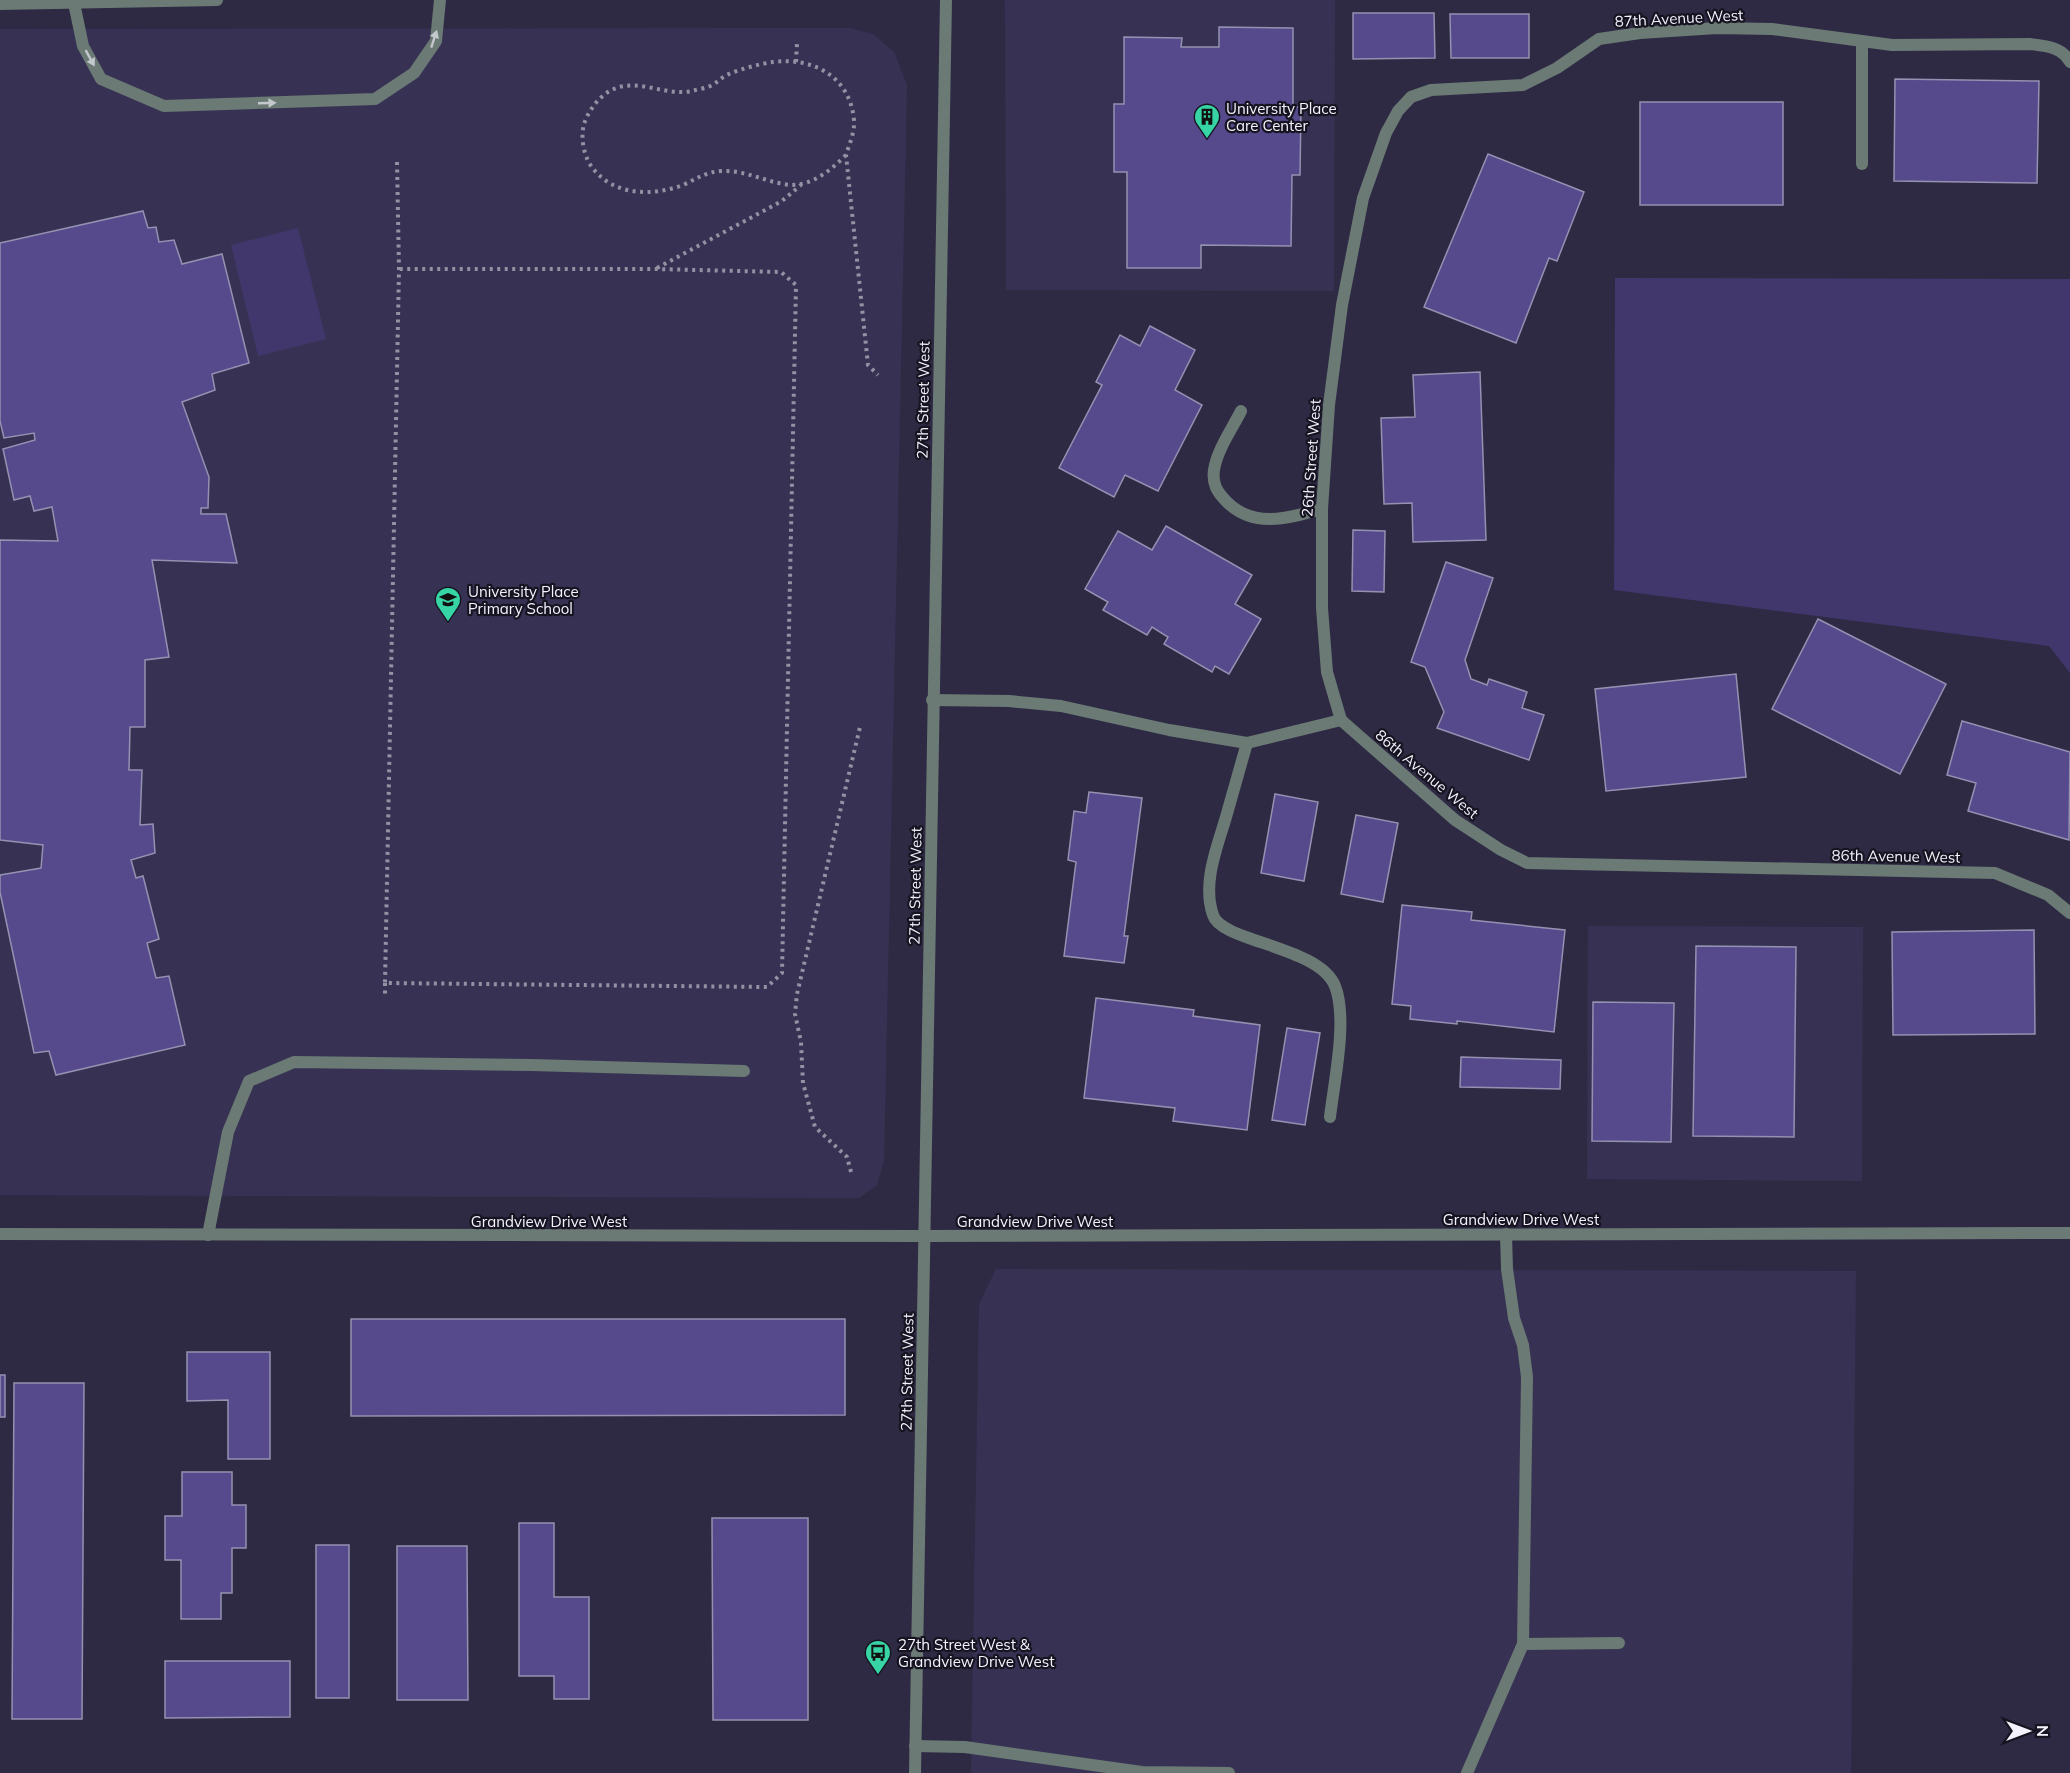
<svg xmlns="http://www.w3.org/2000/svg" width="2070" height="1773" font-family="Mulish,sans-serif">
<rect width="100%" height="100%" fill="#2e2a44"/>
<g fill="#373253">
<path d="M1005 0H1335L1334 291 1006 290Z"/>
<path d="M849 28 873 34 894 52 907 85 884 1161 877 1185 859 1198 0 1195V29Z"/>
<path d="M1588 926 1863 927 1862 1181 1587 1179Z"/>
<path d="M996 1269 1856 1271 1851 1773H971L979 1304Z"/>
</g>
<g fill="#41376c">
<path d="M298 228 326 339 258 356 231 245Z"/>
<path d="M1615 278 2070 279V673L2049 646 1614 590Z"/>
</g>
<g fill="#56498c" stroke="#9591b1" stroke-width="1.5">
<path d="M1353 13H1434L1435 58 1353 59Z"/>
<path d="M1450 14H1529V58H1451Z"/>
<path d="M1219 27 1293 28V107H1301L1300 175H1292L1291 246 1201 245V268H1127V172H1114V104H1124V37L1182 38 1181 47H1219Z"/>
<path d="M1895 79 2039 81 2037 183 1894 181Z"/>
<rect x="1640" y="102" width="143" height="103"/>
<path d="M1488 154 1584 192 1557 261 1549 258 1516 343 1424 307Z"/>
<path d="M143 211 148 228 156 227 159 242 174 240 182 264 222 254 249 363 212 374 215 390 182 402 209 477 208 508H201V514H226L237 563 152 560 169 657 145 660V727H130L129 770H142L140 825 153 824 155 853 131 860 136 878 143 876 159 939 147 943 156 978 169 976 185 1045 56 1075 49 1051 34 1053 0 892V875L41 868 43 845 0 840V540L58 541 52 507 34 511 30 496 14 500 3 449 35 440 34 433 4 438 0 421V243Z"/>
<path d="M1150 326 1195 350 1175 390 1202 405 1158 491 1125 475 1114 497 1059 468 1102 385 1096 382 1120 335 1140 346Z"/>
<path d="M1480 372 1486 540 1413 542 1412 503 1384 504 1381 418 1415 417 1413 375Z"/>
<path d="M1166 526 1252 575 1235 604 1261 619 1229 674 1215 666 1212 672 1164 644 1168 637 1152 627 1147 635 1103 610 1108 602 1085 589 1118 531 1152 550Z"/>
<path d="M1353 530 1385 531 1384 592 1352 591Z"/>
<path d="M1446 562 1493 578 1465 660 1471 679 1487 685 1489 679 1527 692 1522 708 1544 715 1529 760 1437 728 1444 712 1425 667 1411 662Z"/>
<path d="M1818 619 1946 684 1900 774 1772 709Z"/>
<path d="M1736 674 1746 777 1606 791 1595 689Z"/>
<path d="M1962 721 2070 752 2069 840 1968 811 1976 783 1947 775Z"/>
<path d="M1089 792 1142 798 1124 936H1128L1124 963 1064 956 1076 862 1068 860 1074 811 1086 813Z"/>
<path d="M1275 794 1318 802 1304 881 1261 873Z"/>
<path d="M1356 815 1398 823 1383 902 1341 894Z"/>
<path d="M1402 905 1472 912 1471 920 1565 930 1554 1032 1457 1021V1024L1410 1019 1411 1006 1392 1004Z"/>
<path d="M2034 930 2035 1034 1893 1035 1892 932Z"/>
<path d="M1696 946 1796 947 1794 1137 1693 1136Z"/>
<path d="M1096 998 1194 1010 1193 1016 1260 1025 1247 1130 1173 1121 1175 1108 1084 1098Z"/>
<path d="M1593 1002 1674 1003 1671 1142 1592 1141Z"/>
<path d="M1287 1028 1320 1033 1305 1125 1272 1120Z"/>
<path d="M1461 1057 1561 1060 1560 1089 1460 1087Z"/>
<path d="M351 1319H845V1415L351 1416Z"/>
<path d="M187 1352H270V1459H228V1400L187 1401Z"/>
<rect x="0" y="1375" width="5" height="42"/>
<path d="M14 1383H84L82 1719H12Z"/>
<path d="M182 1472H232V1505H246V1548H232V1593H221V1619H181V1560H165V1516H182Z"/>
<path d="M712 1518H808V1720H713Z"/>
<path d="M519 1523H554V1597H589V1699H554V1676H519Z"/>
<rect x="316" y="1545" width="33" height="153"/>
<path d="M397 1546H467L468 1700H397Z"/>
<path d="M165 1661H290V1717L165 1718Z"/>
</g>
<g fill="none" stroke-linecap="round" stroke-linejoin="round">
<g stroke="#9391a3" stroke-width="4" stroke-dasharray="3 4.5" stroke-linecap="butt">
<path d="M796 62 797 43"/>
<path d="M846 155C829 172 808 189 783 184 762 180 743 170 721 171 706 172 696 179 683 185 653 196 617 196 595 171 584 159 580 139 584 124 588 112 597 99 608 92 636 75 663 97 692 91 699 89 708 88 714 84 719 81 723 76 729 74 741 69 759 64 773 62 814 57 850 77 854 120 855 132 849 145 846 155L868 365 878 375"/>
<path d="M397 162 399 269 385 983 767 987 782 973 796 285 781 272 655 269H399"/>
<path d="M657 268 782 201 801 185"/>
<path d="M385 983V997"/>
<path d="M851 1172 847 1157 815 1127 803 1083 801 1042 795 1014 797 994 860 727"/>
</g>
<g stroke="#6b7a74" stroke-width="12">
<path d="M74 3 83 46 101 79 164 106 375 99 414 73 436 41 440 0"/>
<path d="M1862 41V164"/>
<path d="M1241 411C1232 429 1217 450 1214 470 1212 484 1217 492 1227 502 1254 529 1289 518 1322 509"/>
<path d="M208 1235 228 1132 249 1081 294 1062 532 1065 744 1071"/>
<path d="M1523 1644 1619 1643"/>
<path d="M915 1746 965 1747 1142 1772 1229 1773"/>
<path d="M1467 1773 1523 1644 1527 1377 1523 1345 1514 1318 1507 1269 1506 1234"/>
</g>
<g stroke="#6b7a74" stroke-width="12">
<path d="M932 700 1009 701 1061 706 1169 730 1247 743 1341 720"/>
<path d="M1341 720 1327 672 1322 608V509L1329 405 1342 305 1363 198 1386 133 1398 111 1411 97 1431 90 1523 85 1557 68 1599 39 1640 33 1717 28 1772 29 1892 45 2030 44C2046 46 2062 47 2070 62"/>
<path d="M1341 720 1455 820 1501 850 1527 863 1995 873 2048 895 2070 913"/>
<path d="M1247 743C1240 768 1233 793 1226 817 1217 848 1202 883 1213 915 1221 942 1319 946 1335 986 1348 1019 1334 1082 1330 1117"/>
</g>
<g stroke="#6b7a74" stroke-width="12">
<path d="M0 4 217 0"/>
<path d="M0 1234 924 1236 2070 1233"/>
<path d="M915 1773 946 0"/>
</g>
</g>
<defs><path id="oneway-solid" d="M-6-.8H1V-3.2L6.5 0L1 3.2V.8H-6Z" transform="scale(1.5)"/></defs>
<g fill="#c3c8cd">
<use href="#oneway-solid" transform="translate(434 39) rotate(-72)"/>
<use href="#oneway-solid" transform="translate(90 58) rotate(61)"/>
<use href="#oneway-solid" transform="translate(267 103) rotate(-2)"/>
</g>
<defs>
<symbol id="building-pin" viewBox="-11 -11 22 30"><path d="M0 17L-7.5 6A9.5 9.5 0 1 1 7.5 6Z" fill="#37d4a6" stroke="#161420"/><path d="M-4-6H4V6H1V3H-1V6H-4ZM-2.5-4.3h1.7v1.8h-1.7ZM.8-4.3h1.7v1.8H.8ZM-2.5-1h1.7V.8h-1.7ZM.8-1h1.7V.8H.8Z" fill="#111"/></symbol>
<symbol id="school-pin" viewBox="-11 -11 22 30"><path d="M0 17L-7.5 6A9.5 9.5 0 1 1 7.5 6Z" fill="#37d4a6" stroke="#161420"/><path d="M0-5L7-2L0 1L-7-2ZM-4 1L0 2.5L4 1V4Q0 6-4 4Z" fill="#111"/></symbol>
<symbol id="bus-pin" viewBox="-11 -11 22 30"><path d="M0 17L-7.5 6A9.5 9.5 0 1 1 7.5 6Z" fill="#37d4a6" stroke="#161420"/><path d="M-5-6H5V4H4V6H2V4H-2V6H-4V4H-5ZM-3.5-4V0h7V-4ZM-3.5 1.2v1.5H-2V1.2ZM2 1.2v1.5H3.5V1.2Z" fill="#111"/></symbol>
</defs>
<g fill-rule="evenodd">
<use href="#building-pin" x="1192" y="102" width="30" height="40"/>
<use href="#school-pin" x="433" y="585" width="30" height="40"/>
<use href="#bus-pin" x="863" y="1638" width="30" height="40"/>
</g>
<g text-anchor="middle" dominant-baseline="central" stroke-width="4.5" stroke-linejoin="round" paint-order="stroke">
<g font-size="15" fill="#f3f2fd" stroke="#161420">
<text transform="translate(1679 18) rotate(-3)">87th Avenue West</text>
<text transform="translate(923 400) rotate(-89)">27th Street West</text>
<text transform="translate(1311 458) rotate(-86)">26th Street West</text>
<text transform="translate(1427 774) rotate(40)">86th Avenue West</text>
<text transform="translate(1896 856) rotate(1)">86th Avenue West</text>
<text transform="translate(915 886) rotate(-89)">27th Street West</text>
<text x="1521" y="1219">Grandview Drive West</text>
<text x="549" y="1221">Grandview Drive West</text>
<text x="1035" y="1221">Grandview Drive West</text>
<text transform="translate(907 1372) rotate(-89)">27th Street West</text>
</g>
<g font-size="15" fill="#f3f2fd" stroke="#161420" text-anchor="start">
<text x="1226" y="108">University Place<tspan x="1226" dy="17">Care Center</tspan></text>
<text x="468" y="591">University Place<tspan x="468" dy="17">Primary School</tspan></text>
<text x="898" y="1644">27th Street West &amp;<tspan x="898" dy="17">Grandview Drive West</tspan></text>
</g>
</g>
<g transform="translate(2028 1731) rotate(90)" stroke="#161420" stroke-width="4.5" paint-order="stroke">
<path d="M0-4.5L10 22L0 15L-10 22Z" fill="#f3f2fd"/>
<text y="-9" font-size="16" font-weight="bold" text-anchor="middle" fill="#f3f2fd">N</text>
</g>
</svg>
